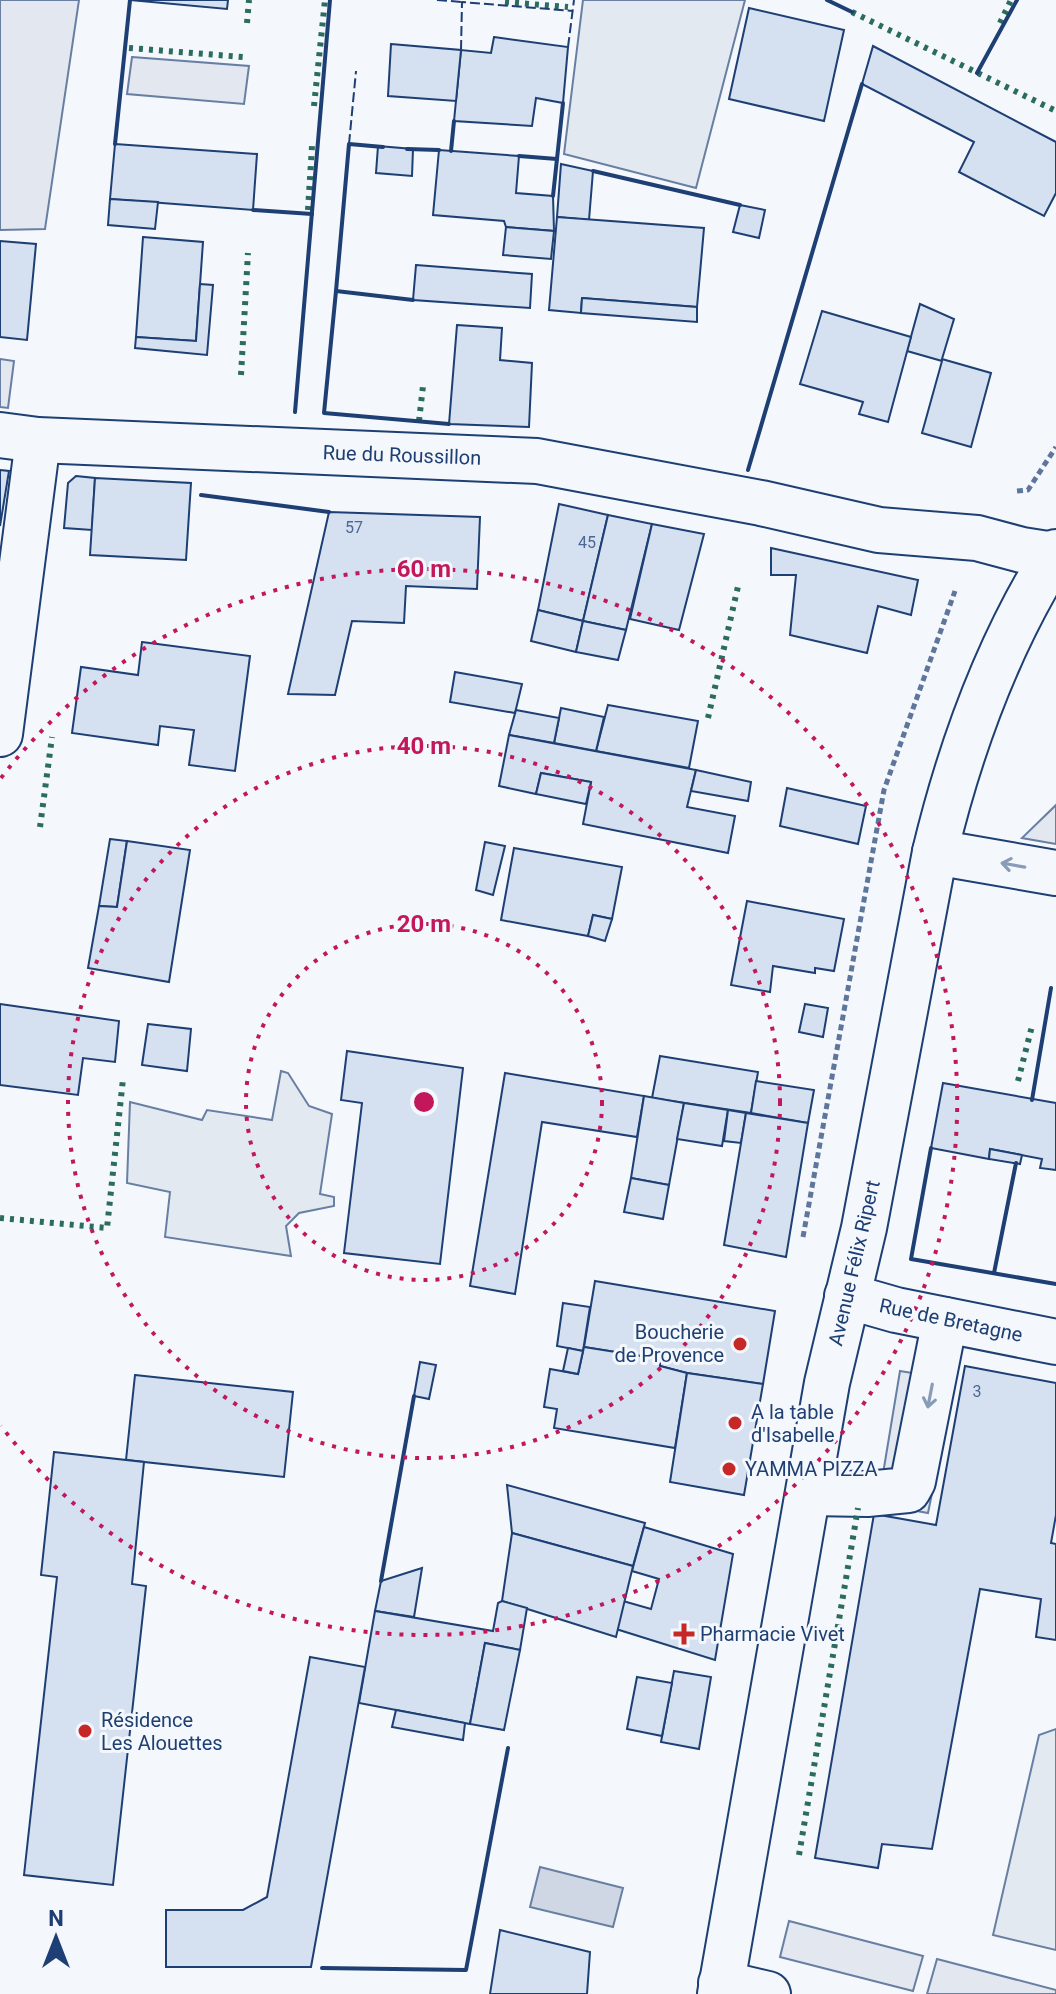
<svg xmlns="http://www.w3.org/2000/svg" width="1056" height="1994" font-family="Roboto,sans-serif">
<rect width="100%" height="100%" fill="#f4f7fb"/>
<g fill="#e3e9f0" stroke="#687fa3" stroke-width="2">
<path d="M583 0H745L696 188 564 154Z"/>
<path d="M281 1071 288 1073 309 1106 332 1114 320 1194 334 1197V1206L299 1213 286 1226 291 1256 165 1237 170 1192 127 1183 130 1102 202 1120 207 1110 272 1120Z"/>
<path d="M1056 1729V1950L993 1935 1039 1735Z"/>
</g>
<g fill="#e3e8f0" stroke="#687fa3" stroke-width="2">
<path d="M0 0H79L45 229 0 230Z"/>
<path d="M132 57 249 66 244 104 127 94Z"/>
<path d="M0 359 14 361 8 408 0 407Z"/>
<path d="M1056 805V844L1022 838Z"/>
<path d="M900 1371 955 1380 928 1513 878 1504Z"/>
<path d="M789 1921 923 1956 913 1991 780 1957Z"/>
<path d="M937 1959 1056 1990V1994H927Z"/>
</g>
<path fill="#cfd7e4" stroke="#687fa3" stroke-width="2" d="M540 1867 623 1888 613 1927 530 1907Z"/>
<g fill="#d5e0f0" stroke="#1d3f73" stroke-width="2">
<path d="M130 0H228L227 9Z"/>
<path d="M749 8 844 30 824 121 729 99Z"/>
<path d="M494 37 568 47 563 103 536 98 532 126 454 121 461 50 491 53Z"/>
<path d="M391 44 461 50 456 101 388 96Z"/>
<path d="M873 46 1056 142V193L1044 216 959 172 974 142 862 84Z"/>
<path d="M115 144 257 154 253 210 110 199Z"/>
<path d="M378 146 413 149 412 176 376 173Z"/>
<path d="M439 150 519 156 516 193 553 196 554 231 506 227 504 221 433 215Z"/>
<path d="M561 164 593 171 589 220 557 217Z"/>
<path d="M110 199 158 202 155 229 108 225Z"/>
<path d="M740 205 765 210 759 238 733 232Z"/>
<path d="M557 217 704 228 697 307 582 298 581 313 549 310Z"/>
<path d="M506 227 554 231 551 259 503 255Z"/>
<path d="M143 237 203 242 196 341 136 337Z"/>
<path d="M0 241 36 244 27 340 0 337Z"/>
<path d="M416 265 532 274 530 308 413 300Z"/>
<path d="M200 284 213 285 207 355 135 348 136 337 196 341Z"/>
<path d="M582 298 697 307V322L581 313Z"/>
<path d="M920 304 954 319 942 359 991 373 971 447 922 433 942 361 907 351Z"/>
<path d="M822 311 911 337 888 422 859 414 863 402 800 384Z"/>
<path d="M457 325 502 328 500 360 532 363 529 427 449 424Z"/>
<path d="M0 470 9 471 0 526Z"/>
<path d="M76 476 95 478 92 530 64 528 68 483Z"/>
<path d="M95 478 191 483 186 560 90 555Z"/>
<path d="M559 504 608 515 583 621 538 610Z"/>
<path d="M329 512 480 517 477 589 406 586 404 623 352 621 335 695 288 694Z"/>
<path d="M608 515 652 524 626 630 583 621Z"/>
<path d="M652 524 704 534 679 630 630 619Z"/>
<path d="M771 548 918 580 911 615 878 606 867 653 790 635 796 575H771Z"/>
<path d="M538 610 583 621 576 652 531 641Z"/>
<path d="M583 621 626 630 618 660 576 652Z"/>
<path d="M142 642 250 656 235 771 189 765 194 730 160 726 158 745 72 733 81 667 138 675Z"/>
<path d="M455 672 522 684 515 713 450 702Z"/>
<path d="M608 705 698 721 689 768 596 751Z"/>
<path d="M561 708 604 717 596 751 554 743Z"/>
<path d="M516 710 559 718 554 743 509 735Z"/>
<path d="M509 735 696 770 687 807 735 816 728 853 583 824 591 782 541 773 536 794 499 786Z"/>
<path d="M696 770 751 782 748 801 691 791Z"/>
<path d="M541 773 591 782 586 804 536 794Z"/>
<path d="M787 788 866 806 858 844 780 826Z"/>
<path d="M110 839 127 841 117 907 99 906Z"/>
<path d="M127 841 190 850 169 982 88 968 99 906 117 907Z"/>
<path d="M485 842 505 846 493 895 476 890Z"/>
<path d="M514 848 622 867 612 919 593 915 588 936 501 920Z"/>
<path d="M747 901 844 919 834 971 815 968V973L773 966 770 992 731 985Z"/>
<path d="M593 915 612 919 605 941 588 936Z"/>
<path d="M0 1004 119 1021 115 1062 83 1058 78 1095 0 1085Z"/>
<path d="M805 1004 828 1008 823 1037 799 1032Z"/>
<path d="M148 1024 191 1029 187 1071 142 1065Z"/>
<path d="M347 1051 463 1068 440 1264 344 1253 362 1103 341 1100Z"/>
<path d="M660 1056 758 1072 751 1113 652 1098Z"/>
<path d="M505 1073 644 1096 637 1137 542 1122 515 1294 470 1286Z"/>
<path d="M756 1081 814 1090 808 1123 751 1113Z"/>
<path d="M943 1083 1056 1103V1170L1040 1168 1042 1159 990 1149 989 1159 931 1148Z"/>
<path d="M644 1096 684 1103 669 1185 631 1178Z"/>
<path d="M684 1103 728 1110 722 1146 677 1139Z"/>
<path d="M728 1110 746 1113 741 1143 724 1141Z"/>
<path d="M746 1113 808 1123 786 1257 724 1245Z"/>
<path d="M990 1149 1022 1155 1020 1164 989 1159Z"/>
<path d="M631 1178 669 1185 663 1219 624 1212Z"/>
<path d="M595 1281 775 1311 763 1384 687 1373 660 1366V1359L584 1347Z"/>
<path d="M563 1303 590 1307 583 1351 557 1346Z"/>
<path d="M584 1347 660 1359V1366L687 1373 675 1448 554 1428 557 1409 544 1407 550 1369 578 1374Z"/>
<path d="M568 1348 583 1351 578 1374 563 1371Z"/>
<path d="M420 1362 436 1365 429 1399 414 1396Z"/>
<path d="M965 1366 1056 1383V1515L1051 1543 1056 1544V1640L1036 1637 1041 1599 980 1589 932 1849 882 1844 878 1868 815 1858 874 1514 936 1525Z"/>
<path d="M687 1373 763 1384 744 1495 670 1482Z"/>
<path d="M135 1375 293 1392 284 1477 126 1460Z"/>
<path d="M54 1452 144 1462 132 1584 146 1586 113 1885 24 1875 57 1577 41 1575Z"/>
<path d="M507 1485 645 1523 633 1566 512 1533Z"/>
<path d="M644 1527 733 1554 715 1660 616 1629 623 1601 651 1609 659 1579 632 1571Z"/>
<path d="M512 1533 633 1566 616 1637 502 1601Z"/>
<path d="M422 1568 414 1617 375 1611 381 1581Z"/>
<path d="M502 1601 527 1608 520 1650 485 1643 470 1724 359 1703 375 1611 493 1631 498 1603Z"/>
<path d="M485 1643 520 1650 504 1730 470 1724Z"/>
<path d="M310 1657 365 1667 311 1967H166V1910H243L267 1897Z"/>
<path d="M674 1671 711 1677 699 1749 661 1742Z"/>
<path d="M637 1677 672 1683 662 1736 627 1729Z"/>
<path d="M396 1710 465 1723 463 1740 392 1727Z"/>
<path d="M500 1930 590 1952 587 1994H490Z"/>
</g>
<g fill="none" stroke-linecap="round" stroke-linejoin="round">
<defs>
<g id="minor">
<path d="M0 435 38 440 537 461 761 503 879 530 977 538 1022 550 1054 555"/>
<path d="M0 734 38 440"/>
<path d="M935 852 1056 873"/>
<path d="M847 1296 896 1310 1056 1342"/>
<path d="M809 1493 867 1494 908 1490 913 1481 945 1320"/>
<path d="M721 1983 768 1994"/>
<path d="M720 1994 827 1383 864 1228 935 852C960 748 999 642 1056 552"/>
</g>
</defs>
<use href="#minor" stroke="#1d3f73" stroke-width="48"/>
<g stroke="#5e769c" stroke-width="5" stroke-dasharray="6 4" stroke-linecap="butt">
<path d="M1017 491 1028 490 1056 447"/>
<path d="M803 1237 884 790 955 591"/>
</g>
<use href="#minor" stroke="#f4f7fb" stroke-width="44"/>
<g stroke="#2c6c60" stroke-width="6" stroke-dasharray="4 6" stroke-linecap="butt">
<path d="M505 2 568 7"/>
<path d="M852 12 1056 111"/>
<path d="M247 23 249 0"/>
<path d="M1000 23 1011 0"/>
<path d="M129 48 243 57"/>
<path d="M314 106 325 0"/>
<path d="M308 210 312 146"/>
<path d="M241 375 248 253"/>
<path d="M419 421 423 386"/>
<path d="M708 718 739 582"/>
<path d="M40 827 52 737"/>
<path d="M1018 1081 1032 1026"/>
<path d="M0 1218 107 1228 123 1079"/>
<path d="M799 1855 858 1508"/>
</g>
<g stroke="#1d3f73" stroke-width="2" stroke-dasharray="10 4" stroke-linecap="butt">
<path d="M437 0 462 2"/>
<path d="M568 47 574 0"/>
<path d="M461 50 462 2 573 11"/>
<path d="M349 144 356 71"/>
</g>
<g stroke="#1d3f73" stroke-width="4">
<path d="M827 0 852 12"/>
<path d="M977 73 1017 0"/>
<path d="M115 144 130 0"/>
<path d="M383 147 349 144 336 291 413 300"/>
<path d="M407 149 439 150"/>
<path d="M451 151 454 121"/>
<path d="M519 156 557 159"/>
<path d="M593 171 740 205"/>
<path d="M553 196 563 103"/>
<path d="M253 210 312 214"/>
<path d="M336 291 324 413 449 424"/>
<path d="M295 412 330 0"/>
<path d="M748 470 862 84"/>
<path d="M201 495 329 512"/>
<path d="M1032 1100 1051 988"/>
<path d="M931 1148 911 1259 1056 1284"/>
<path d="M994 1273 1016 1163"/>
<path d="M381 1581 414 1396"/>
<path d="M322 1968 466 1970 508 1748"/>
</g>
</g>
<defs><path id="oneway-shaft" d="M-6 0H5M1.5-3L5.5 0L1.5 3" fill="none" stroke-width="1.6" stroke-linecap="round" stroke-linejoin="round" transform="scale(2)"/></defs>
<g stroke="#889bb7">
<use href="#oneway-shaft" transform="translate(1013 865) rotate(-170)"/>
<use href="#oneway-shaft" transform="translate(930 1396) rotate(101)"/>
</g>
<g fill="none" stroke="#c2185b" stroke-width="4" stroke-dasharray="4 8">
<circle cx="424" cy="1102" r="178"/>
<circle cx="424" cy="1102" r="356"/>
<path d="M1 778A533 533 0 1 1 1 1426"/>
</g>
<g fill="#c62828" stroke="#f4f7fb" stroke-width="3">
<circle cx="740" cy="1344" r="8"/>
<circle cx="735" cy="1423" r="8"/>
<circle cx="729" cy="1469" r="8"/>
<path d="M680 1622h8v8h8v8h-8v8h-8v-8h-8v-8h8z"/>
<circle cx="85" cy="1731" r="8"/>
</g>
<g text-anchor="middle" dominant-baseline="central" stroke-width="6" stroke-linejoin="round" paint-order="stroke">
<g font-size="16" fill="#4b6792">
<text x="354" y="527">57</text>
<text x="587" y="542">45</text>
<text x="977" y="1391">3</text>
</g>
<g font-size="20" fill="#1d3f73" stroke="#f4f7fb">
<text transform="translate(402 455) rotate(2)">Rue du Roussillon</text>
<text transform="translate(854 1263) rotate(-77)">Avenue Félix Ripert</text>
<text transform="translate(951 1320) rotate(12)">Rue de Bretagne</text>
</g>
<g font-size="20" fill="#1d3f73" stroke="#f4f7fb" text-anchor="start">
<text x="724" y="1332" text-anchor="end">Boucherie<tspan x="724" dy="23">de Provence</tspan></text>
<text x="751" y="1412">A la table<tspan x="751" dy="23">d'Isabelle</tspan></text>
<text x="745" y="1469">YAMMA PIZZA</text>
<text x="700" y="1634">Pharmacie Vivet</text>
<text x="101" y="1720">Résidence<tspan x="101" dy="23">Les Alouettes</tspan></text>
</g>
</g>
<circle cx="424" cy="1102" r="12" fill="#c2185b" stroke="#f4f7fb" stroke-width="4"/>
<g font-size="24" text-anchor="middle" font-weight="bold" fill="#c2185b" stroke="#f4f7fb" stroke-width="6" stroke-linejoin="round" paint-order="stroke">
<text x="424" y="577">60 m</text>
<text x="424" y="754">40 m</text>
<text x="424" y="932">20 m</text>
</g>
<g transform="translate(56 1938)" stroke="#f4f7fb" stroke-width="6" paint-order="stroke">
<path d="M0-6L14 30L0 20L-14 30Z" fill="#1d3f73"/>
<text y="-12" font-size="22" font-weight="bold" text-anchor="middle" fill="#1d3f73">N</text>
</g>
</svg>
